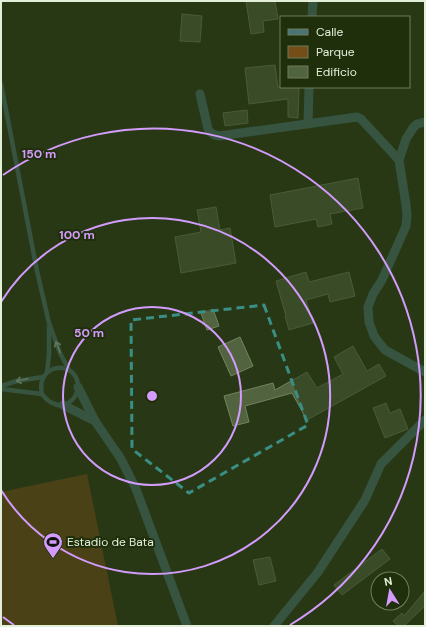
<svg xmlns="http://www.w3.org/2000/svg" width="426" height="627" font-family="'DM Sans',sans-serif">
<rect width="100%" height="100%" fill="#283816"/>
<path fill="#754d17" d="M87 474 118 626H1V492Z"/>
<g fill="#51633f" stroke="#72845f">
<path d="M246 1H275L278 19 263 21 264 32 251 34Z"/>
<path d="M182 14 202 16 200 42 180 41Z"/>
<path d="M275 65 278 87H299L298 118 288 117V99L249 104 245 68Z"/>
<path d="M247 110 248 123 225 126 223 113Z"/>
<path d="M358 178 363 208 330 214 332 224 318 227 316 219 275 227 270 195Z"/>
<path d="M216 207 220 230 230 228 236 263 181 273 175 237 201 232 197 210Z"/>
<path d="M306 272 309 282 349 272 355 296 330 302 328 294 306 300 313 323 289 330 285 316H286L276 281Z"/>
<path d="M213 309 219 326 207 330 201 313Z"/>
<path d="M240 337 253 366 231 376 218 347Z"/>
<path d="M353 346 367 371 379 364 386 376 307 420 292 393 245 406 249 422 233 426 224 396 273 383 275 390 307 372 317 388 343 374 334 357Z"/>
<path d="M386 403 390 413 400 409 408 429 385 438 373 408Z"/>
<path d="M382 549 390 559 342 595 334 585Z"/>
<path d="M270 557 276 581 259 585 253 560Z"/>
<path d="M425 591V606L404 626H398L393 621 402 613 404 616Z"/>
</g>
<g fill="none" stroke-linecap="round" stroke-linejoin="round">
<g stroke="#487572" stroke-width="4.5">
<path d="M1 84 37 271 49 323 60 353 69 370"/>
<path d="M47 372 49 355V327"/>
<path d="M1 386 17 381 43 377"/>
<path d="M1 389 42 394C50 405 63 410 73 399 77 395 78 390 78 385 76 359 35 363 42 394"/>
</g>
<g stroke="#487572" stroke-width="9">
<path d="M312 17 313 1"/>
<path d="M200 94 208 129C211 134 214 135 219 136L357 117 361 119 399 160"/>
<path d="M425 122 417 124 413 128 406 139 399 160 406 205 407 215 406 226 382 280 373 294 368 307 369 322 374 336 385 350 425 372"/>
<path d="M308 124 309 87"/>
<path d="M78 387 95 421 121 459 136 489 187 626"/>
<path d="M63 405 95 421"/>
<path d="M274 626 318 572 365 500 381 464 425 420"/>
</g>
</g>
<defs><path id="oneway-shaft" d="M-6 0H5M1.5-3L5.5 0L1.5 3" fill="none" stroke-width="1.6" stroke-linecap="round" stroke-linejoin="round"/></defs>
<g stroke="#a6beb0">
<use href="#oneway-shaft" transform="translate(58 347) rotate(-111)"/>
<use href="#oneway-shaft" transform="translate(22 380) rotate(168)"/>
</g>
<path d="M0 0H426V627H0ZM264 305 308 425 189 493 132 449 131 320Z" fill="#283816" fill-opacity=".55" fill-rule="evenodd"/>
<path fill="none" stroke="#3a8e84" stroke-width="3" stroke-dasharray="8 5" stroke-linejoin="round" d="M264 305 308 425 189 493 132 449 131 320Z"/>
<g fill="none" stroke="#d39cfc" stroke-width="2">
<circle cx="152" cy="396" r="89"/>
<path d="M1 302A178 178 0 1 1 1 490"/>
<path d="M14 625A267 267 0 0 1 3 617M3 175A267 267 0 1 1 290 625"/>
</g>
<defs>
<symbol id="stadium-pin" viewBox="-11 -11 22 30"><path d="M0 17L-7.5 6A9.5 9.5 0 1 1 7.5 6Z" fill="#d39cfc" stroke="#1f2e0b"/><path d="M0-5a6.5 5 0 1 0 0 10a6.5 5 0 1 0 0-10ZM-3.5-1.8h7v3.6h-7Z" fill="#111"/></symbol>
</defs>
<g fill-rule="evenodd">
<use href="#stadium-pin" x="42" y="531" width="22" height="30"/>
</g>
<g text-anchor="middle" dominant-baseline="central" stroke-width="4" stroke-linejoin="round" paint-order="stroke">
<g font-size="12" fill="#e4efda" stroke="#1f2e0b" text-anchor="start">
<text x="67" y="542">Estadio de Bata</text>
</g>
</g>
<circle cx="152" cy="396" r="6" fill="#d39cfc" stroke="#1f2e0b" stroke-width="2"/>
<g font-size="12" text-anchor="middle" font-weight="bold" fill="#d39cfc" stroke="#1f2e0b" stroke-width="4" stroke-linejoin="round" paint-order="stroke">
<text x="39" y="158">150 m</text>
<text x="77" y="239">100 m</text>
<text x="89" y="337">50 m</text>
</g>
<rect width="426" height="627" fill="none" stroke="#e4efda" stroke-width="4"/>
<rect x="280" y="16" width="130" height="72" fill="#1f2e0b" stroke="#6e7b5e"/>
<rect x="288" y="29" width="20" height="6" fill="#487572" stroke="#6e7b5e"/>
<text x="316" y="36" font-size="12" fill="#e4efda">Calle</text>
<rect x="288" y="46" width="20" height="12" fill="#754d17" stroke="#6e7b5e"/>
<text x="316" y="56" font-size="12" fill="#e4efda">Parque</text>
<rect x="288" y="66" width="20" height="12" fill="#51633f" stroke="#6e7b5e"/>
<text x="316" y="76" font-size="12" fill="#e4efda">Edificio</text>
<g transform="translate(390 591) rotate(349)"><circle r="19" fill="#1f2e0b" stroke="#6e7b5e"/>
<path d="M0-3L7 15L0 10L-7 15Z" fill="#d39cfc"/>
<text y="-6" font-size="11" font-weight="bold" text-anchor="middle" fill="#e4efda">N</text>
</g>
</svg>
